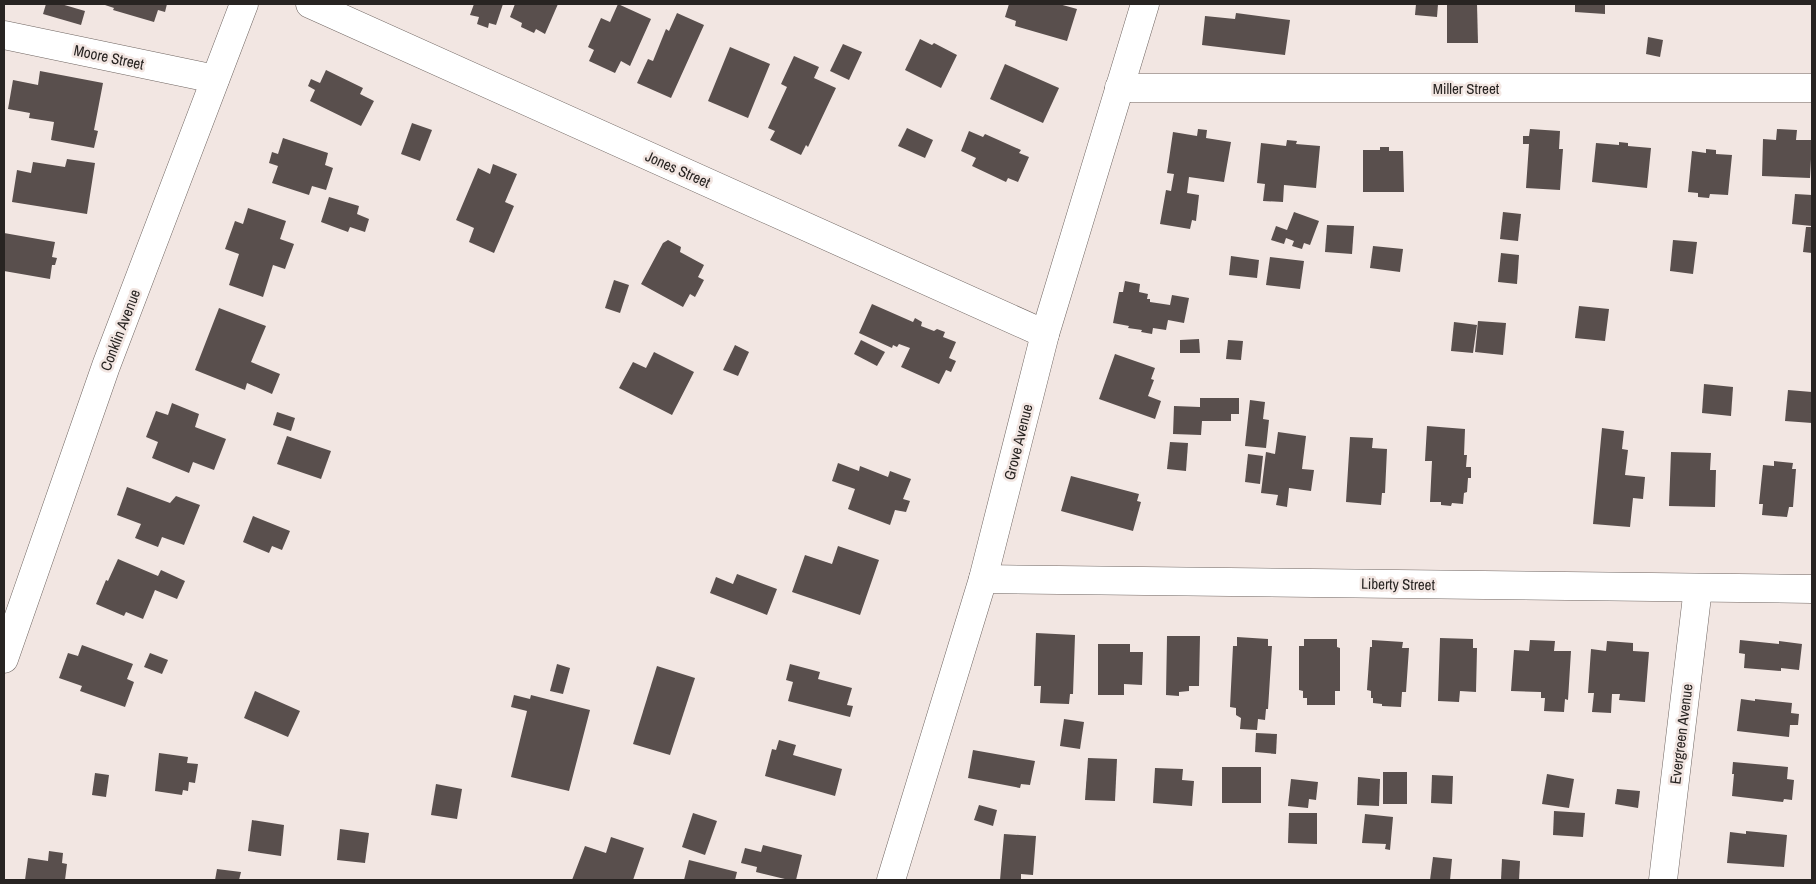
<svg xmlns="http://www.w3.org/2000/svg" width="1816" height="884" font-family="'Archivo Narrow',sans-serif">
<rect width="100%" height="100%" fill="#f2e6e2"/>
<g fill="#594f4d">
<path d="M46 4H61L85 11 81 25 43 14Z"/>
<path d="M102 4H167L165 12 158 10 154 22 113 10 114 8Z"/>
<path d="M474 4H503L496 25 489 23 488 28 477 24 479 17 470 15Z"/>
<path d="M515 4H558L545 34 536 29 534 33 521 27 522 23 510 17Z"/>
<path d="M618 4 651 19 630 66 621 61 615 73 589 61 594 50 588 47 601 18 610 22Z"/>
<path d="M1009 4H1059L1077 9 1067 41 1015 26 1016 21 1005 17Z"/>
<path d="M1416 4H1438L1437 17 1415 15Z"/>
<path d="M1447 4H1477L1478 43H1447Z"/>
<path d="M1575 4H1605V14L1575 12Z"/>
<path d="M677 13 704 25 671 98 637 83 648 59 653 61 666 29 669 31Z"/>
<path d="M1236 13 1290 20 1285 55 1202 45 1205 16 1235 19Z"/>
<path d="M1648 37 1663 40 1660 57 1646 54Z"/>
<path d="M920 39 932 45 934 43 957 55 941 88 905 70Z"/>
<path d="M843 44 862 52 849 80 830 71Z"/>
<path d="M730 47 770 64 748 118 708 101Z"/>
<path d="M794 56 819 67 814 78 836 88 808 147 806 145 801 155 770 140 775 131 768 128 787 87 781 84Z"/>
<path d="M1005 64 1059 88 1043 123 990 99Z"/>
<path d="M326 70 363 88 360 94 374 101 361 126 310 101 315 90 308 86 311 79 320 83Z"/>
<path d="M40 71 103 83 94 130 98 131 94 148 51 140 54 122 29 118 30 113 8 109 13 80 38 85Z"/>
<path d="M412 123 432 130 420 161 401 154Z"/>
<path d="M907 128 933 140 925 158 898 146Z"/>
<path d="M1198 129 1207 130 1206 138 1231 142 1224 182 1189 177 1187 193 1199 195 1196 221 1192 220 1190 229 1160 224 1166 190 1171 191 1174 174 1167 173 1173 132 1197 136Z"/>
<path d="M1530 129 1560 131 1559 149H1563L1560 190 1526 188 1529 144H1523V136H1529Z"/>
<path d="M1777 129 1797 130 1796 140H1812L1810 178 1762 176 1763 139 1776 140Z"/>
<path d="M969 131 983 137 985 134 1021 150 1019 153 1029 157 1018 182 1008 178 1006 182 972 166 976 158 961 151Z"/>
<path d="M283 138 328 153 325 165 333 168 326 190 312 186 309 195 272 183 278 166 269 163 272 152 278 154Z"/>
<path d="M1287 140 1297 141 1296 144 1320 146 1316 188 1284 185 1283 202 1263 201 1265 184 1257 183 1261 143 1286 146Z"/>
<path d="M1619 142 1628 143V146L1651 148 1647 188 1592 182 1596 143 1619 145Z"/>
<path d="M1380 147H1389V151H1403L1404 192H1363V150H1380Z"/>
<path d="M1706 149 1716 150V154L1732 155 1728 195 1710 194 1709 198 1698 197V193L1688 192 1692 151 1706 153Z"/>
<path d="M67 159 95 163 87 214 12 202 17 170 31 173 33 162 65 167Z"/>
<path d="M493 164 517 174 505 202 514 206 494 253 469 242 474 228 456 220 478 168 490 174Z"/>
<path d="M1795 194 1812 195V226L1792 224Z"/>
<path d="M329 197 359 206 357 214 369 219 365 232 350 227 348 232 321 222Z"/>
<path d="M248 208 286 221 280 239 294 244 285 269 273 265 263 297 229 285 239 254 225 249 235 221 243 224Z"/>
<path d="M1294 212 1319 221 1310 245 1304 243 1302 249 1292 246 1294 241 1286 238 1284 244 1271 240 1276 226 1287 230Z"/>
<path d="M1503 212 1521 214 1518 241 1500 239Z"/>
<path d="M1327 225 1354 226 1352 254 1325 252Z"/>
<path d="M1806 227H1812V253L1803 252Z"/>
<path d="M4 233 55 242 52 257 57 258 55 265H52L50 279 4 271Z"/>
<path d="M668 240 681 247 680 252 704 265 698 277 704 280 695 297 690 294 683 307 641 284 663 243Z"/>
<path d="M1673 240 1697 242 1693 274 1670 271Z"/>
<path d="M1373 246 1403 249 1400 272 1370 268Z"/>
<path d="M1501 253 1519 255 1517 284 1498 282Z"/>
<path d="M1231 256 1259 260 1257 278 1229 275Z"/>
<path d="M1270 257 1304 261 1300 289 1266 285Z"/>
<path d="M614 280 629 285 620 313 605 308Z"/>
<path d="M1125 281 1140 284 1139 292 1148 294 1147 299H1150V302L1170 305 1172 295 1189 298 1184 323 1168 320 1166 330 1153 328 1152 334 1141 332 1142 330 1128 328 1129 326 1113 323 1119 292H1123Z"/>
<path d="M872 304 913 322 915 318 922 322 921 326 934 331 937 329 945 332 943 337 956 342 949 358 956 361 951 372 946 370 939 384 901 367 910 348 899 344 897 347 893 345 892 348 859 333Z"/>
<path d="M1579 306 1609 309 1605 341 1575 338Z"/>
<path d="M219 308 266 326 251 362 280 374 272 394 247 383 245 390 195 370Z"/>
<path d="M1478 321 1506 323 1503 355 1475 352Z"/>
<path d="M1454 322 1477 325 1473 353 1451 351Z"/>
<path d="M1199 339 1200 353H1180V340Z"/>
<path d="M861 340 885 352 877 366 854 354Z"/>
<path d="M1228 340 1243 341 1241 360 1226 359Z"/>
<path d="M735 345 749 352 738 376 723 370Z"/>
<path d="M654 352 694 372 672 415 619 388 633 362 646 368Z"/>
<path d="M1115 354 1155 368 1151 379 1154 380 1148 396 1161 401 1155 419 1099 399Z"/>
<path d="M1704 384 1733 387 1731 416 1702 413Z"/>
<path d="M1788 390 1812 392V423L1785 421Z"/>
<path d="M1200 398H1239V414H1231V421H1202L1201 435 1173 434 1174 406 1200 407Z"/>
<path d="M1250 400 1265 402 1263 419 1269 420 1266 448 1245 446Z"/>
<path d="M172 403 199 414 195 427 226 439 214 470 193 462 189 473 152 458 158 442 146 437 156 411 168 415Z"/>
<path d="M277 412 295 418 291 431 273 425Z"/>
<path d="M1427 426 1465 429 1464 455H1467L1466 467H1471V478H1468L1467 492 1464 493 1463 504 1452 503 1451 506 1441 505V502H1430L1432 461H1425Z"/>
<path d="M1602 428 1624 431 1622 449 1628 450 1625 475 1645 477 1643 499 1633 498 1630 527 1593 524Z"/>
<path d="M1278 432 1306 436 1302 469 1314 470 1311 491 1289 488 1287 507 1276 505 1278 495 1261 493 1266 452 1275 454Z"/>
<path d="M287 436 331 451 321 479 277 464Z"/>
<path d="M1350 437 1373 438 1372 448 1387 449 1385 493H1382L1381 505 1346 502Z"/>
<path d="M1170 442 1188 443 1186 471 1167 469Z"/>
<path d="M1671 452 1711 453 1710 470H1716L1715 507 1669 506Z"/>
<path d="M1248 454 1263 456 1260 484 1245 482Z"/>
<path d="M1774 461 1793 463 1792 469H1796L1793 507H1789L1787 517 1762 515 1763 504H1759L1763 465 1774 466Z"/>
<path d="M838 463 859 471 860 466 888 477 890 471 911 479 903 499 910 501 906 512 895 510 890 525 848 509 855 489 832 481Z"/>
<path d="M1071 476 1139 494 1137 501 1141 502 1133 531 1061 511Z"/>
<path d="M127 487 170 503 176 496 200 505 184 545 162 537 158 547 135 538 141 524 117 515Z"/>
<path d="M253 516 290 531 282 550 272 546 269 553 243 542Z"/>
<path d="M838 546 879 560 860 615 792 592 805 555 832 564Z"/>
<path d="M118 559 158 576 161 570 185 581 177 599 155 590 143 619 126 612 124 616 96 604 106 580 108 581Z"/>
<path d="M737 574 777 589 767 615 710 593 716 577 733 584Z"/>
<path d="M1036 633 1075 635 1073 694H1070L1069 704 1040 703 1041 686H1034Z"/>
<path d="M1167 636H1200L1199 686H1189V691L1179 692V696L1166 695Z"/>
<path d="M1237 637 1268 639V646H1272L1268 709H1266L1265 720 1258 719 1257 730 1240 729 1241 718 1236 715V708L1230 707 1233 646H1237Z"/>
<path d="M1440 638 1473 639V648H1477L1476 692 1460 691 1459 702 1438 701Z"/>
<path d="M1304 639H1337V647L1340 648V691H1335V705H1307V698H1303V691L1299 690V646H1304Z"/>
<path d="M1372 640 1403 642 1402 648H1409L1406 692H1402L1401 707 1382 706V704L1373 703V698H1371V691L1367 690 1370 647H1372Z"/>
<path d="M1530 640 1555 641 1554 651H1571L1568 700 1565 699 1564 712 1544 711 1545 698H1541V692L1511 691 1514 650 1529 651Z"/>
<path d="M1740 640 1779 644V641L1802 644 1799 670 1781 668V671L1744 668 1745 654 1739 653Z"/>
<path d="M1607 641 1633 643V651L1649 652 1645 702 1619 700 1620 694H1612L1611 713 1592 712 1594 693H1588L1591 649 1606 651Z"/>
<path d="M1098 644H1130V652H1143L1142 685 1124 684V695H1098Z"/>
<path d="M82 645 133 664 127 679 134 682 125 707 80 691 82 686 59 678 68 653 78 656Z"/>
<path d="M150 653 168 660 162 674 144 667Z"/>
<path d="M557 664 570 668 563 694 550 691Z"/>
<path d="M790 664 820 672 818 679 852 688 847 705 853 706 850 717 788 701 793 682 786 680Z"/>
<path d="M657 666 695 678 670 755 633 744Z"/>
<path d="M255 691 300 711 288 737 244 718Z"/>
<path d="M514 695 530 699 531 695 590 710 569 791 511 777 527 711 511 707Z"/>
<path d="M1741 699 1755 701V699L1792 703 1791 713 1799 714 1798 725H1790L1789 737 1737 731Z"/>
<path d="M1064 719 1084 722 1080 749 1060 746Z"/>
<path d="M1256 733 1277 734 1276 754 1255 752Z"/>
<path d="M779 740 796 745 793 755 842 769 835 796 765 776 772 749 776 750Z"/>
<path d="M973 750 1035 761 1030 785 1021 784 1020 788 968 778Z"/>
<path d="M159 753 188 757 187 763 198 764 195 783 189 782 188 791 183 790 182 795 155 791Z"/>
<path d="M1088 758 1117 759 1115 801 1085 800Z"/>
<path d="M1733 762 1788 767 1787 779 1794 780 1792 800 1784 799 1783 802 1732 796 1734 774H1732Z"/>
<rect x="1222" y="767" width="39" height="36"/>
<path d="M1155 768 1183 769 1182 780 1194 781 1192 806 1153 803Z"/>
<rect x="1383" y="772" width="24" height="32"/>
<path d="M95 773 109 775 106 797 92 795Z"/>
<path d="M1547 774 1574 779 1569 808 1542 804Z"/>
<path d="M1432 775 1453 776 1452 804 1431 803Z"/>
<path d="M1358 777 1380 779 1379 806 1357 805Z"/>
<path d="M1291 779 1318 782 1316 800 1309 799 1308 808 1288 806Z"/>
<path d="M436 784 462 789 457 819 431 815Z"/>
<path d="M1617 789 1640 791 1638 808 1615 804Z"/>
<path d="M979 805 997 810 993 826 974 820Z"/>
<path d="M1554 811 1585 813 1583 837 1553 835Z"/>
<path d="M693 813 717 821 705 855 682 847Z"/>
<path d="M1289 813H1317V844L1288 843Z"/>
<path d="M1365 814 1393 817 1390 850 1385 849 1386 844 1362 843Z"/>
<path d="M252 820 284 825 281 856 248 851Z"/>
<path d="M340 829 369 833 365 863 337 860Z"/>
<path d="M1746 831 1787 835 1784 867 1727 863 1730 832 1746 834Z"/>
<path d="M1004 834 1036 836 1033 875 1021 874V880H1000Z"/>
<path d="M611 837 644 848 633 880H572L585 846 606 853Z"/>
<path d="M763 845 802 855 796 880H789L756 872 757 867 741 863 745 848 761 852Z"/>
<path d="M49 851 63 853 62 863 67 864 65 880H25L28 858 48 861Z"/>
<path d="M1433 857 1452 859 1450 880H1430Z"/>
<path d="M1502 859 1520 861 1519 880H1501Z"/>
<path d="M689 860 737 872 735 880H684Z"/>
<path d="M217 869 241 872 239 880H215Z"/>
</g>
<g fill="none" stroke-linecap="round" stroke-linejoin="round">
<defs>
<g id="minor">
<path d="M310 4 1045 334"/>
<path d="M4 35 215 79"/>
<path d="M1119 88H1812"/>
<path d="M983 579 1812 589"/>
<path d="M4 659 106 366 244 4"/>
<path d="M891 880 983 579 1045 334 1145 4"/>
<path d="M1663 880 1698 588"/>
</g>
</defs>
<use href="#minor" stroke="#706662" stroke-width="29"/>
<use href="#minor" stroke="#fff" stroke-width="28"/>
</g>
<g text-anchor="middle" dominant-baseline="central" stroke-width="5" stroke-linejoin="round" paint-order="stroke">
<g font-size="15" fill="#282422" stroke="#f2e6e2">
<text transform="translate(109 57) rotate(12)">Moore Street</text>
<text x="1466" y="88">Miller Street</text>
<text transform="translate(678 169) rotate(24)">Jones Street</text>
<text transform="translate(120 330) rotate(-69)">Conklin Avenue</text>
<text transform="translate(1018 442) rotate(-76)">Grove Avenue</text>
<text transform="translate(1398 584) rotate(1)">Liberty Street</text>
<text transform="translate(1681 734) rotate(-83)">Evergreen Avenue</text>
</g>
</g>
<rect width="1816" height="884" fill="none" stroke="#282422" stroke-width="10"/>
</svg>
